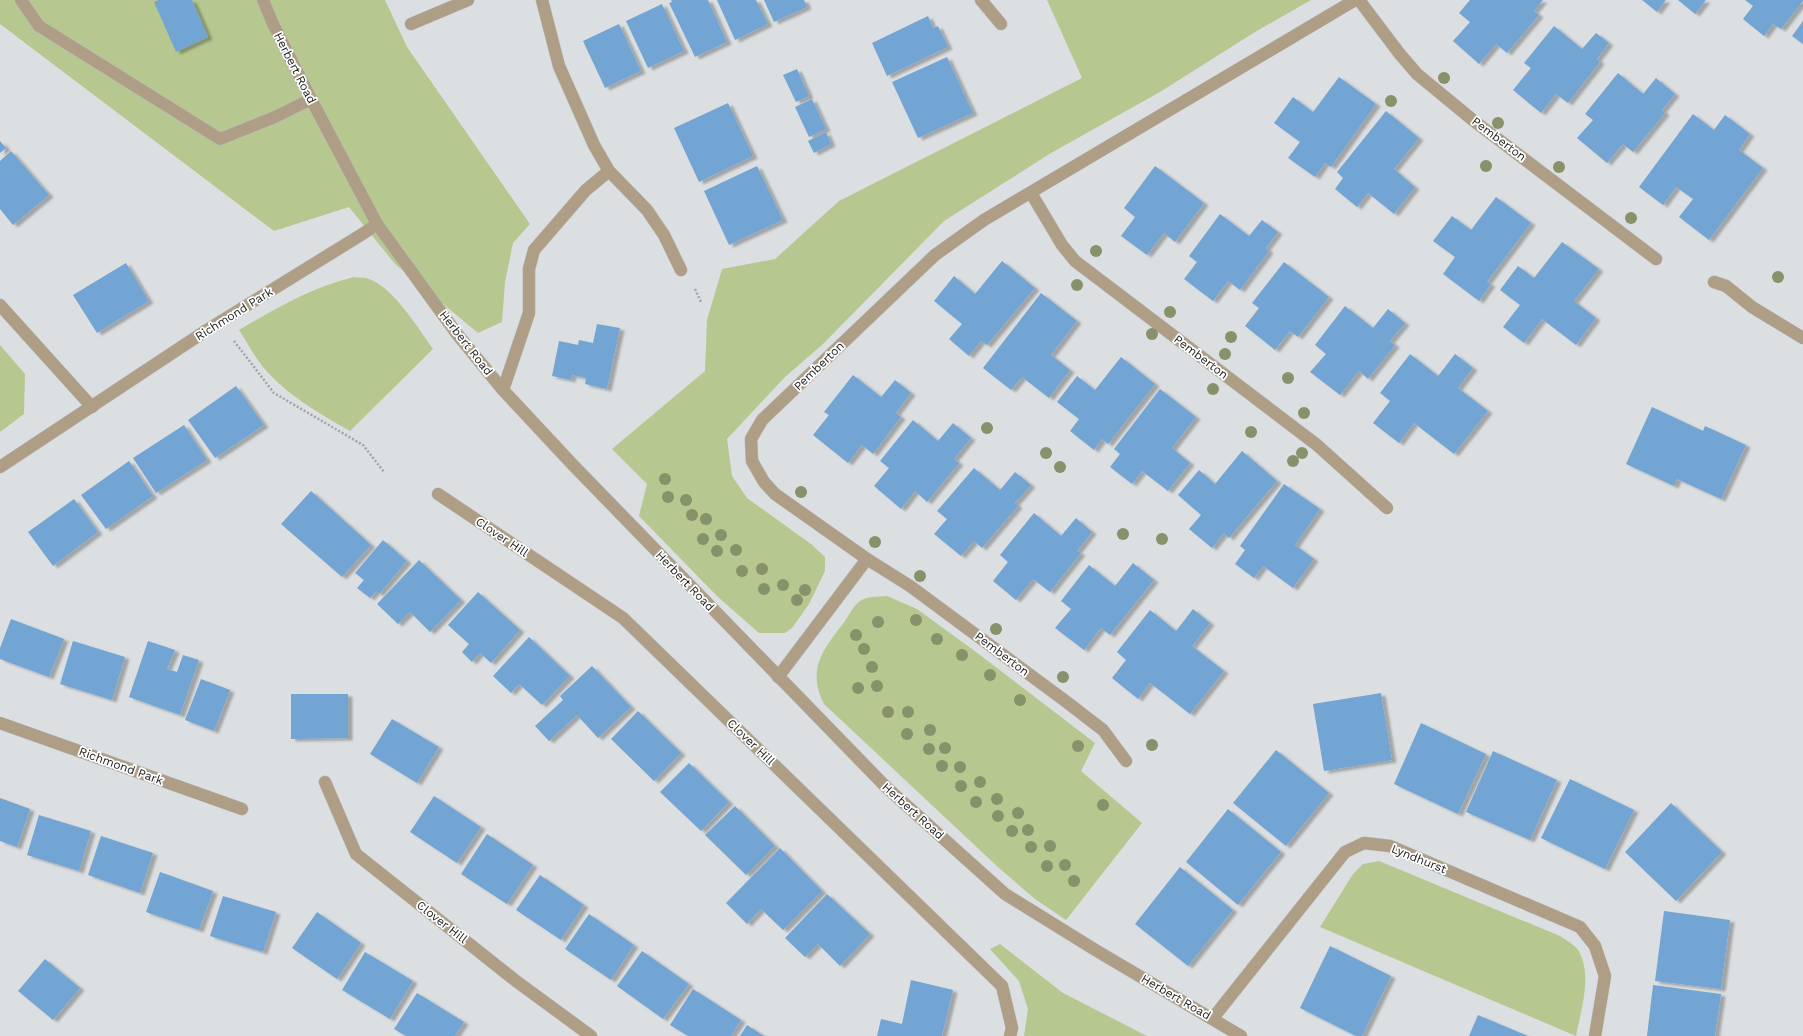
<svg xmlns="http://www.w3.org/2000/svg" width="1803" height="1036" font-family="'Work Sans',sans-serif">
<defs>
<filter id="shadow"><feDropShadow dx="4.5" dy="2.5" stdDeviation="1" flood-color="#0004"/></filter>
</defs>
<rect width="100%" height="100%" fill="#dcdfe1"/>
<g fill="#b6c78f">
<path d="M0 0H385L407 47 530 224 513 243 505 282 502 322 478 333 395 264 349 207 274 231 0 24Z"/>
<path d="M1047 0H1311L1255 32 1160 92 1051 153 944 221 823 344 785 377 727 439 732 476 747 498 811 544 825 557V571L809 604 792 628 785 633H759L718 597 639 516 647 484 612 449 705 371 707 320 722 269 775 259 839 201 1082 78Z"/>
<path d="M354 277C359 278 365 277 369 279 394 288 418 328 433 349L350 431C318 413 287 395 263 367 254 356 247 342 239 330 275 309 312 287 354 277Z"/>
<path d="M0 345 25 374 24 414 0 432Z"/>
<path d="M887 596 917 609 976 652 1095 743 1081 771 1142 823 1066 920 1035 899 999 868 824 704C806 668 824 649 845 621 849 615 854 605 860 601 867 596 879 597 887 596Z"/>
<path d="M1379 861 1560 936C1565 940 1574 944 1578 950 1593 974 1581 1010 1576 1036L1320 927 1353 874 1363 864Z"/>
<path d="M1000 944 1063 993 1147 1036H1024L1028 1009 1019 981 990 949Z"/>
</g>
<g fill="#72a4d4" filter="url(#shadow)">
<path d="M159 0H192L208 37 176 52 154 2Z"/>
<path d="M671 0H708L727 42 695 57 669 3 672 2Z"/>
<path d="M717 0H756L768 24 735 40Z"/>
<path d="M764 0H804L807 7 774 22Z"/>
<path d="M1470 0H1543L1534 11 1539 15 1507 53 1496 44 1479 64 1453 41 1470 22 1459 13Z"/>
<path d="M1642 0H1666L1657 12Z"/>
<path d="M1678 0H1706L1695 14Z"/>
<path d="M1745 0H1803V1L1781 29 1773 24 1764 36 1743 19 1753 6Z"/>
<path d="M662 4 684 51 648 68 626 21Z"/>
<path d="M928 16 933 28 938 26 948 47 887 76 872 43Z"/>
<path d="M1803 21V44L1792 36Z"/>
<path d="M619 24 641 71 605 88 583 41Z"/>
<path d="M1554 26 1582 49 1596 33 1609 43 1597 59 1600 62 1568 103 1556 94 1541 113 1513 90 1531 68 1524 63Z"/>
<path d="M947 57 973 113 918 138 892 82Z"/>
<path d="M797 69 809 96 796 102 783 75Z"/>
<path d="M1618 73 1643 94 1656 78 1675 94 1662 110 1665 113 1633 152 1623 144 1607 163 1577 138 1593 120 1585 114Z"/>
<path d="M1339 77 1376 104 1331 167 1325 163 1315 177 1288 158 1300 142 1274 123 1293 97 1313 112Z"/>
<path d="M812 99 826 129 809 137 795 107Z"/>
<path d="M728 103 753 156 699 182 674 128Z"/>
<path d="M1386 111 1419 138 1394 169 1415 187 1394 214 1368 193 1357 207 1335 189 1343 178 1337 172Z"/>
<path d="M1693 114 1714 130 1725 115 1750 134 1739 150 1763 168 1709 240 1679 217 1693 199 1676 187 1663 205 1639 187Z"/>
<path d="M826 132 831 144 814 153 808 141Z"/>
<path d="M0 141 6 148 0 153Z"/>
<path d="M11 151 49 195 13 225 0 209V161Z"/>
<path d="M757 166 783 220 729 245 704 191Z"/>
<path d="M1155 166 1204 203 1175 242 1164 233 1147 255 1121 236 1135 217 1124 208Z"/>
<path d="M1496 197 1531 223 1487 282 1491 284 1479 301 1443 274 1455 257 1433 241 1452 216 1471 230Z"/>
<path d="M1220 214 1249 236 1262 220 1278 232 1266 248 1269 251 1240 290 1228 281 1213 301 1184 279 1197 262 1189 256Z"/>
<path d="M1562 242 1599 269 1574 301 1596 318 1576 345 1542 319 1524 343 1503 327 1520 305 1500 290 1518 266 1534 278Z"/>
<path d="M1002 261 1035 288 987 345 981 341 969 356 949 339 962 324 934 301 954 276 975 294Z"/>
<path d="M1284 262 1329 297 1298 337 1290 331 1275 350 1245 326 1259 308 1252 303Z"/>
<path d="M126 263 149 301 97 333 73 295Z"/>
<path d="M1041 293 1077 321 1051 355 1070 370 1049 398 1022 377 1011 390 983 368Z"/>
<path d="M1345 306 1373 328 1388 309 1405 323 1390 341 1395 345 1368 379 1359 371 1340 395 1310 372 1326 354 1315 345Z"/>
<path d="M597 324 620 328 607 389 585 384 586 378 572 375 571 380 552 376 559 341 578 345 579 340 593 343Z"/>
<path d="M1410 354 1438 376 1455 354 1473 368 1458 388 1488 411 1454 454 1414 423 1399 443 1373 423 1390 401 1380 393Z"/>
<path d="M1121 357 1155 384 1108 444 1102 439 1094 450 1070 431 1079 419 1057 402 1077 376 1095 390Z"/>
<path d="M853 375 881 397 895 380 911 393 896 413 901 417 873 454 862 445 848 463 813 435 829 415 824 412Z"/>
<path d="M236 386 264 425 215 458 188 420Z"/>
<path d="M1160 389 1196 417 1172 448 1190 463 1168 491 1142 471 1132 484 1110 467 1120 454 1114 449Z"/>
<path d="M1652 407 1703 431 1705 426 1746 445 1721 499 1677 479 1674 486 1626 464Z"/>
<path d="M913 420 938 441 953 423 971 438 954 459 959 463 927 502 915 491 901 509 874 486 889 468 880 461Z"/>
<path d="M184 425 207 460 156 493 133 458Z"/>
<path d="M1242 451 1277 481 1229 538 1224 533 1212 548 1189 529 1201 515 1178 495 1199 470 1215 484Z"/>
<path d="M129 461 153 496 106 529 81 495Z"/>
<path d="M974 468 1000 490 1015 472 1031 485 1015 503 1018 506 982 548 974 541 961 556 934 534 947 519 937 511Z"/>
<path d="M1284 484 1320 509 1295 545 1314 559 1293 588 1263 566 1254 578 1235 564 1245 550 1240 546Z"/>
<path d="M311 491 371 545 342 577 281 524Z"/>
<path d="M74 499 98 532 53 566 28 532Z"/>
<path d="M1034 513 1061 536 1076 518 1092 532 1077 551 1081 553 1050 592 1033 579 1016 600 993 581 1008 562 1000 555Z"/>
<path d="M383 540 407 561 379 594 376 591 370 598 357 588 364 580 355 573Z"/>
<path d="M419 560 461 600 430 632 410 612 398 624 377 604Z"/>
<path d="M1133 563 1154 580 1110 635 1101 628 1084 650 1055 628 1071 609 1061 601 1089 565 1115 586Z"/>
<path d="M478 592 520 630 491 663 480 653 472 662 462 652 469 644 448 625Z"/>
<path d="M1193 609 1210 623 1192 646 1224 671 1190 714 1150 683 1138 699 1112 678 1126 660 1117 652 1150 610 1176 631Z"/>
<path d="M11 619 64 639 49 677 0 659V648Z"/>
<path d="M529 637 570 676 542 705 519 684 511 693 493 676Z"/>
<path d="M73 641 125 657 112 700 60 684Z"/>
<path d="M148 641 175 650 167 669 177 672 183 655 199 660 180 715 129 697Z"/>
<path d="M592 666 631 707 598 738 577 715 549 741 535 726 563 700 560 696Z"/>
<path d="M201 679 230 690 214 731 185 720Z"/>
<path d="M1381 693 1392 760 1324 771 1313 704Z"/>
<path d="M291 694H348V738L291 739Z"/>
<path d="M638 711 681 753 654 781 611 739Z"/>
<path d="M392 719 439 747 417 783 370 754Z"/>
<path d="M1421 723 1486 754 1458 814 1394 784Z"/>
<path d="M1276 750 1329 793 1286 846 1233 803Z"/>
<path d="M1493 751 1557 780 1530 840 1466 812Z"/>
<path d="M689 763 729 802 701 831 660 792Z"/>
<path d="M1570 779 1634 810 1605 869 1541 838Z"/>
<path d="M434 796 481 827 457 863 410 832Z"/>
<path d="M0 798 30 809 17 847 0 841Z"/>
<path d="M1671 803 1722 852 1676 901 1625 852Z"/>
<path d="M735 806 775 846 746 875 705 835Z"/>
<path d="M1228 809 1281 852 1238 905 1186 862Z"/>
<path d="M39 815 91 831 79 871 27 855Z"/>
<path d="M487 834 533 865 507 904 461 874Z"/>
<path d="M101 836 153 853 140 893 88 875Z"/>
<path d="M780 848 822 891 783 930 761 909 747 924 726 903Z"/>
<path d="M1180 867 1233 910 1188 966 1135 924Z"/>
<path d="M160 872 213 891 199 930 146 912Z"/>
<path d="M540 875 584 905 561 940 516 910Z"/>
<path d="M827 894 870 934 840 966 818 944 805 957 785 938Z"/>
<path d="M223 896 276 912 263 952 210 936Z"/>
<path d="M1664 911 1730 920 1721 989 1655 981Z"/>
<path d="M317 912 361 943 337 979 292 948Z"/>
<path d="M589 914 634 945 611 980 565 949Z"/>
<path d="M1330 946 1391 976 1362 1036H1356L1300 1008Z"/>
<path d="M642 951 689 984 663 1019 617 986Z"/>
<path d="M365 952 413 981 390 1019 342 990Z"/>
<path d="M45 959 80 988 53 1020 18 991Z"/>
<path d="M911 980 953 990 942 1036H877L881 1019 902 1024Z"/>
<path d="M1653 985 1721 994 1715 1036H1647Z"/>
<path d="M693 989 741 1020 731 1036H688L670 1025Z"/>
<path d="M417 993 464 1022 455 1036H406L394 1029Z"/>
<path d="M1478 1015 1528 1036H1469Z"/>
<path d="M747 1025 764 1036H740Z"/>
</g>
<g fill="none" stroke-linecap="round" stroke-linejoin="round">
<defs>
<g id="minor">
<path d="M21 0 39 26 220 139 275 117 311 99"/>
<path d="M542 0 559 66 594 145 609 171 647 210 664 235 681 270"/>
<path d="M981 0 1001 24"/>
<path d="M1359 0 1399 53 1417 74 1474 121 1656 259"/>
<path d="M411 24 468 0"/>
<path d="M1031 193 1062 245 1075 261 1317 445 1387 508"/>
<path d="M1714 282 1726 286 1752 307 1803 338"/>
<path d="M0 305 92 407"/>
<path d="M503 390 529 313V269L534 250 586 190 609 171"/>
<path d="M0 467 207 330 364 233 377 224"/>
<path d="M438 494 623 618 1002 986 1012 1028 1010 1036"/>
<path d="M778 677 867 559"/>
<path d="M0 723 242 809"/>
<path d="M1126 761 1103 730 1064 700 910 586 867 559 775 494 764 482 752 461 751 439 762 420 935 255 984 220 1355 0"/>
<path d="M325 782 356 854 516 981 591 1036"/>
<path d="M1213 1018 1345 852 1364 843 1390 846 1580 927 1595 946 1605 976 1595 1036"/>
</g>
<path id="tertiary" d="M263 0 273 24 311 99 377 224 457 334 503 390 573 465 886 787 1005 894 1097 951 1241 1036"/>
</defs>
<use href="#minor" stroke="#b9bcbe" stroke-width="13"/>
<use href="#tertiary" stroke="#b9bcbe" stroke-width="13"/>
<g stroke="#a1a3a5" stroke-width="2.5" stroke-dasharray="2 2" stroke-linecap="butt">
<path d="M695 289 701 302"/>
<path d="M234 341 274 393 363 445 384 472"/>
</g>
<use href="#minor" stroke="#ad9e85" stroke-width="12"/>
<use href="#tertiary" stroke="#ad9e85" stroke-width="12"/>
</g>
<g fill="#87916a">
<circle cx="1444" cy="78" r="6"/>
<circle cx="1391" cy="101" r="6"/>
<circle cx="1498" cy="123" r="6"/>
<circle cx="1486" cy="166" r="6"/>
<circle cx="1559" cy="167" r="6"/>
<circle cx="1631" cy="218" r="6"/>
<circle cx="1096" cy="251" r="6"/>
<circle cx="1778" cy="277" r="6"/>
<circle cx="1077" cy="285" r="6"/>
<circle cx="1170" cy="312" r="6"/>
<circle cx="1152" cy="334" r="6"/>
<circle cx="1231" cy="337" r="6"/>
<circle cx="1225" cy="354" r="6"/>
<circle cx="1288" cy="378" r="6"/>
<circle cx="1213" cy="389" r="6"/>
<circle cx="1304" cy="413" r="6"/>
<circle cx="987" cy="428" r="6"/>
<circle cx="1251" cy="432" r="6"/>
<circle cx="1046" cy="453" r="6"/>
<circle cx="1302" cy="453" r="6"/>
<circle cx="1293" cy="461" r="6"/>
<circle cx="1060" cy="467" r="6"/>
<circle cx="665" cy="479" r="6"/>
<circle cx="801" cy="492" r="6"/>
<circle cx="668" cy="497" r="6"/>
<circle cx="686" cy="500" r="6"/>
<circle cx="692" cy="515" r="6"/>
<circle cx="706" cy="519" r="6"/>
<circle cx="1123" cy="534" r="6"/>
<circle cx="721" cy="535" r="6"/>
<circle cx="703" cy="539" r="6"/>
<circle cx="1162" cy="539" r="6"/>
<circle cx="875" cy="542" r="6"/>
<circle cx="736" cy="550" r="6"/>
<circle cx="717" cy="551" r="6"/>
<circle cx="762" cy="569" r="6"/>
<circle cx="742" cy="571" r="6"/>
<circle cx="920" cy="576" r="6"/>
<circle cx="783" cy="585" r="6"/>
<circle cx="764" cy="589" r="6"/>
<circle cx="805" cy="590" r="6"/>
<circle cx="797" cy="600" r="6"/>
<circle cx="916" cy="620" r="6"/>
<circle cx="878" cy="622" r="6"/>
<circle cx="996" cy="629" r="6"/>
<circle cx="856" cy="635" r="6"/>
<circle cx="937" cy="639" r="6"/>
<circle cx="864" cy="649" r="6"/>
<circle cx="962" cy="655" r="6"/>
<circle cx="872" cy="667" r="6"/>
<circle cx="990" cy="675" r="6"/>
<circle cx="1063" cy="677" r="6"/>
<circle cx="877" cy="686" r="6"/>
<circle cx="858" cy="688" r="6"/>
<circle cx="1020" cy="700" r="6"/>
<circle cx="888" cy="712" r="6"/>
<circle cx="908" cy="712" r="6"/>
<circle cx="930" cy="730" r="6"/>
<circle cx="907" cy="734" r="6"/>
<circle cx="1152" cy="745" r="6"/>
<circle cx="1078" cy="746" r="6"/>
<circle cx="945" cy="748" r="6"/>
<circle cx="929" cy="749" r="6"/>
<circle cx="942" cy="766" r="6"/>
<circle cx="960" cy="767" r="6"/>
<circle cx="980" cy="782" r="6"/>
<circle cx="961" cy="786" r="6"/>
<circle cx="997" cy="799" r="6"/>
<circle cx="976" cy="802" r="6"/>
<circle cx="1103" cy="805" r="6"/>
<circle cx="1018" cy="813" r="6"/>
<circle cx="998" cy="816" r="6"/>
<circle cx="1028" cy="830" r="6"/>
<circle cx="1012" cy="831" r="6"/>
<circle cx="1050" cy="846" r="6"/>
<circle cx="1031" cy="847" r="6"/>
<circle cx="1065" cy="865" r="6"/>
<circle cx="1047" cy="866" r="6"/>
<circle cx="1074" cy="881" r="6"/>
</g>
<g text-anchor="middle" dominant-baseline="central" stroke-width="3.5" stroke-linejoin="round" paint-order="stroke">
<g font-size="12" fill="#1a1b1c" stroke="#fff">
<text transform="translate(295 68) rotate(63)">Herbert Road</text>
<text transform="translate(1499 139) rotate(37)">Pemberton</text>
<text transform="translate(234 314) rotate(-32)">Richmond Park</text>
<text transform="translate(466 343) rotate(52)">Herbert Road</text>
<text transform="translate(1201 357) rotate(37)">Pemberton</text>
<text transform="translate(819 366) rotate(-44)">Pemberton</text>
<text transform="translate(502 537) rotate(34)">Clover Hill</text>
<text transform="translate(685 581) rotate(46)">Herbert Road</text>
<text transform="translate(1002 654) rotate(37)">Pemberton</text>
<text transform="translate(751 742) rotate(44)">Clover Hill</text>
<text transform="translate(121 766) rotate(20)">Richmond Park</text>
<text transform="translate(913 811) rotate(42)">Herbert Road</text>
<text transform="translate(1419 859) rotate(22)">Lyndhurst</text>
<text transform="translate(442 922) rotate(38)">Clover Hill</text>
<text transform="translate(1176 997) rotate(30)">Herbert Road</text>
</g>
</g>
</svg>
